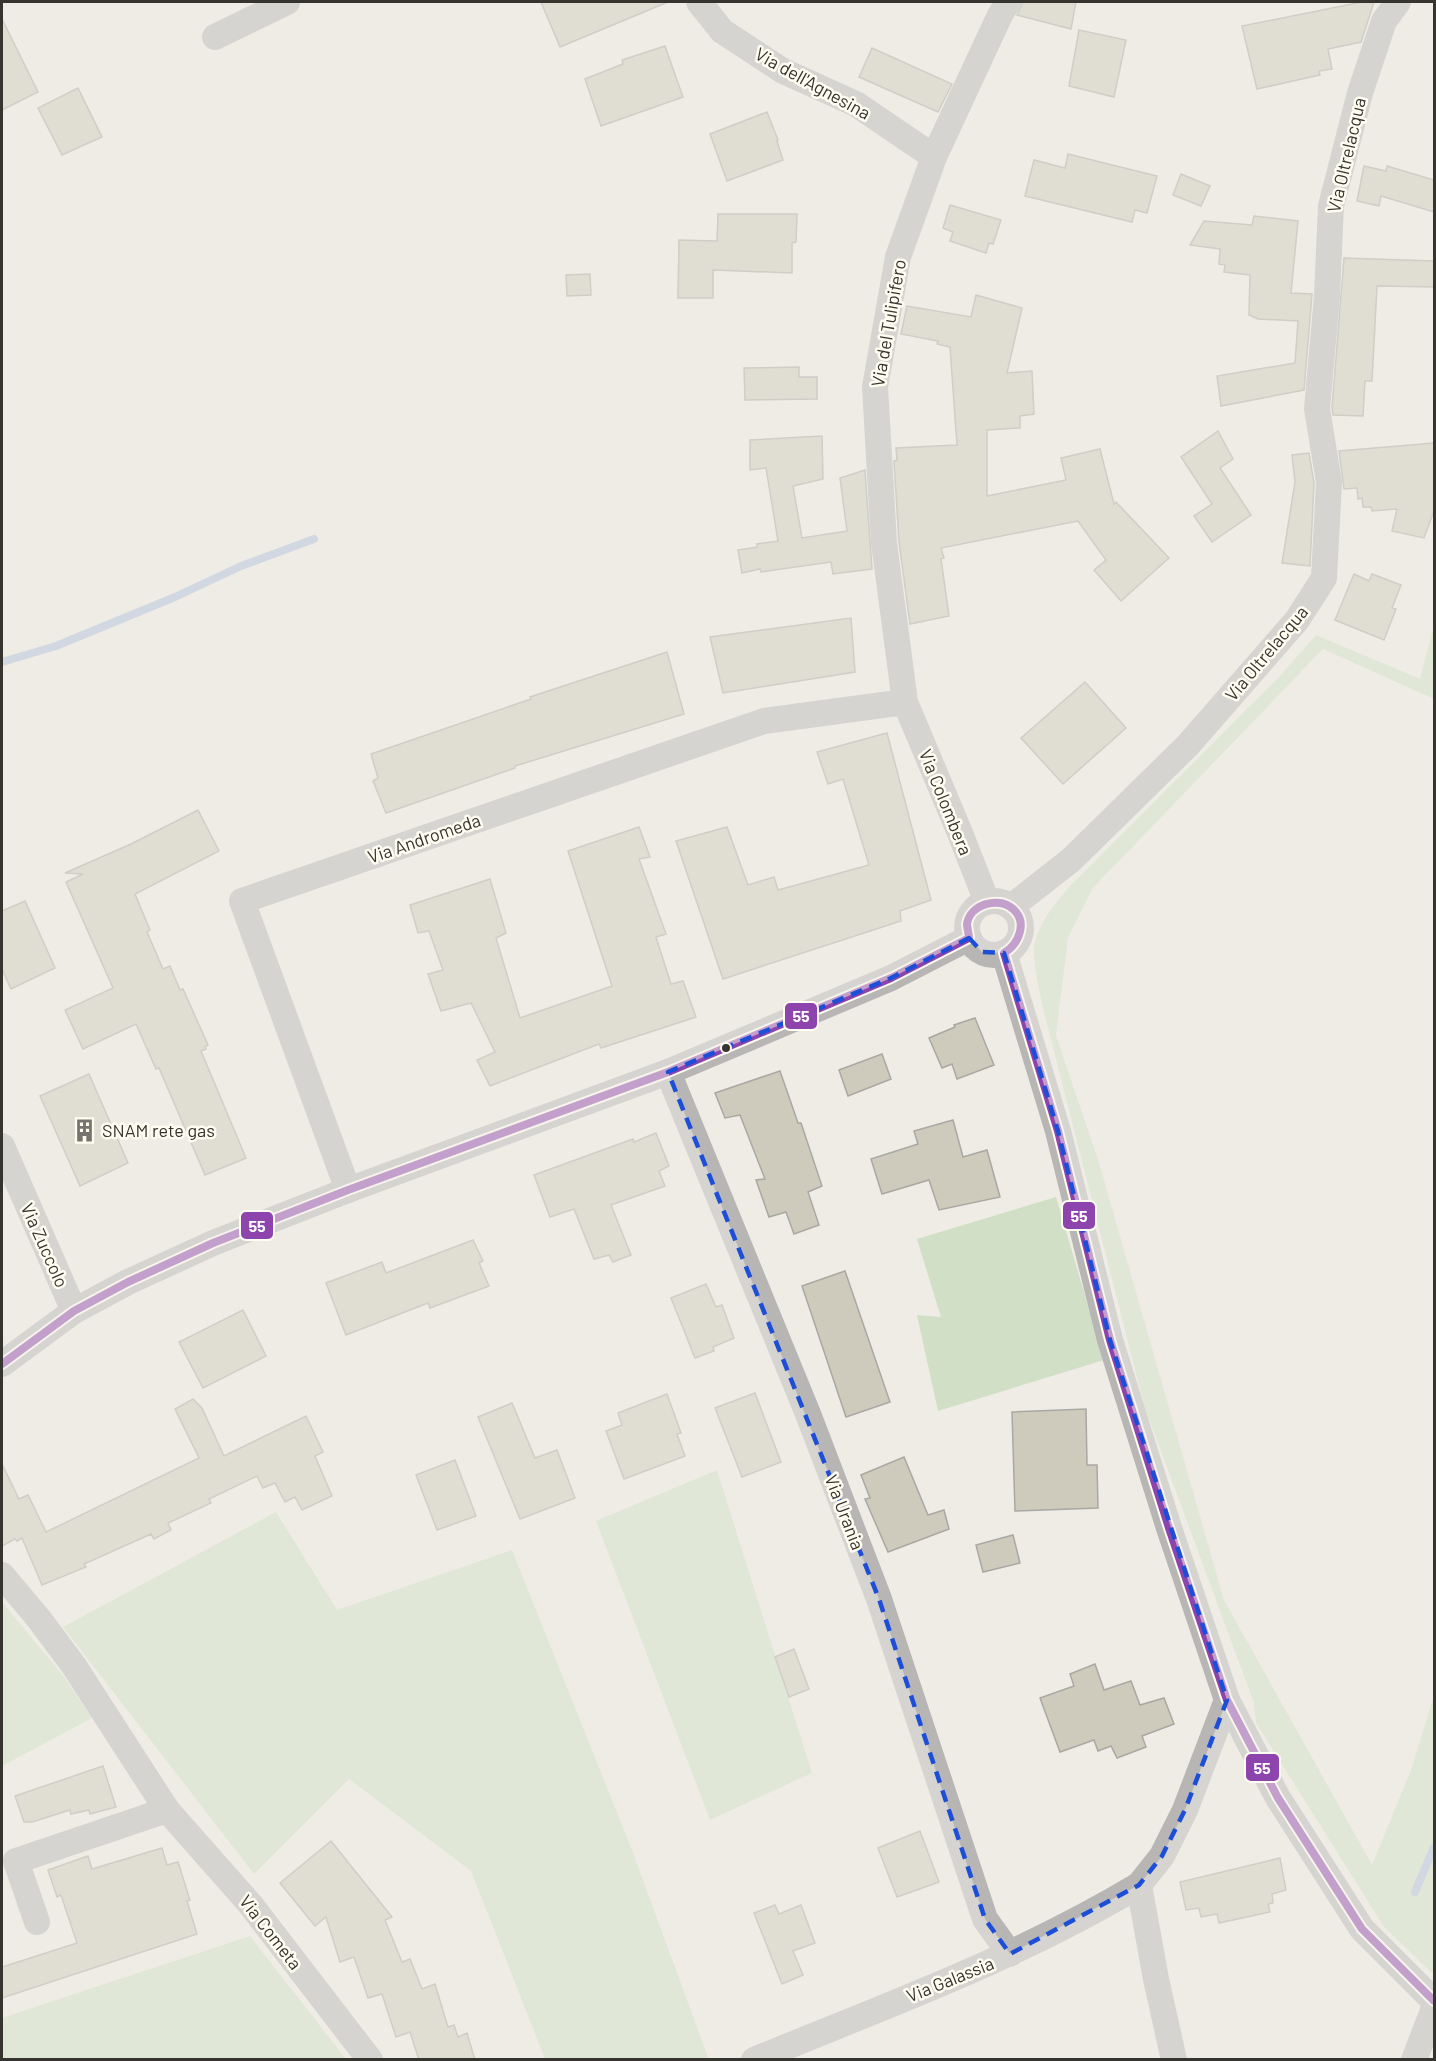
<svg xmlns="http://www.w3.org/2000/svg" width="1436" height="2061" font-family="Barlow,sans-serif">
<rect width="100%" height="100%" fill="#eeece5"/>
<g fill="#d1dfc6">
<path d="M1434 625V699L1323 649 1093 888 1068 938 1056 1035 1100 1166 1224 1600 1372 1865 1411 1770 1434 1695V1975L1384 1927 1256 1723 1254 1703 1144 1405 1042 1004C1039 988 1035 972 1034 956 1032 930 1054 905 1070 886L1280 676 1316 635 1420 679Z"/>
<path d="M1056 1197 1104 1360 938 1411 917 1315 941 1317 917 1239Z"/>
<path d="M717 1470 812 1773 710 1820 596 1521Z"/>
<path d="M276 1512 337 1610 512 1550 632 1850 708 2057 702 2060 545 2059 471 1871 349 1779 254 1874 63 1627Z"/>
<path d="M2 1602 65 1678 92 1718 2 1766Z"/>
<path d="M250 1936 346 2059H2V2018Z"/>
</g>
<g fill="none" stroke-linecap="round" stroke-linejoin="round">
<g stroke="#aebedd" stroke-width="8">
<path d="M2 662 56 646 175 597 241 566 314 539"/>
<path d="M1415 1892 1434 1847"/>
</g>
</g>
<g fill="#cecbbd" stroke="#a9a8a2" stroke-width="1.5">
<path d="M541 2H668L560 47Z"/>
<path d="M1023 2H1076L1071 29 1017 15Z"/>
<path d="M1362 2H1374L1361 42 1328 49 1332 69 1319 71 1320 75 1257 89 1242 26Z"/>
<path d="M2 19 38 92 2 110Z"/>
<path d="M1079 30 1126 40 1114 97 1069 86Z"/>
<path d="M665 46 683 97 601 126 585 79 623 64 622 60Z"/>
<path d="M872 48 952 84 938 112 859 77Z"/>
<path d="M78 88 102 137 62 155 38 108Z"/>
<path d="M767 112 778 140 777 141 783 160 727 181 710 134Z"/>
<path d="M1068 154 1157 176 1147 213 1135 210 1132 222 1025 196 1034 160 1065 168Z"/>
<path d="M1364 166 1386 171 1387 166 1434 180V212L1381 196 1379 206 1357 201Z"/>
<path d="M1181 174 1210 186 1201 206 1173 195Z"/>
<path d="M950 205 1001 220 993 244 989 243 986 253 950 241 953 232 943 228Z"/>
<path d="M718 214H797L796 242 792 243V273L713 270V298H678L679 240 717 241Z"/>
<path d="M1254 216 1298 221 1291 293 1312 294 1304 390 1221 406 1217 376 1295 363 1298 321 1258 319 1249 315 1250 275 1224 272 1225 265 1219 264 1220 249 1190 245 1204 221 1252 225Z"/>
<path d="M1344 258 1434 261V287L1377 286 1372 381H1365L1363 416 1333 415 1332 408Z"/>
<path d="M590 274 591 295 567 296 566 275Z"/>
<path d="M976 295 1022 308 1007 373 1032 371 1034 414 1020 416V428L987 430V496L1066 480 1061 458 1100 449 1114 504 1116 502 1169 558 1121 601 1094 570 1106 560 1078 521 941 548 944 558 941 559 949 616 910 624 899 542 894 461 897 460 896 448 957 445 950 347 937 344 938 341 901 334 907 306 971 317Z"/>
<path d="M799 367V377H817V399L745 400 744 368Z"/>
<path d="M1218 431 1233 459 1220 468 1251 515 1212 542 1194 516 1212 504 1181 457Z"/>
<path d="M822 436 823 479 793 486 802 538 847 531 840 478 865 470 872 569 833 574 831 562 761 572 760 569 742 573 738 550 757 547V544L778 541 766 468 750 470V440Z"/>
<path d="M1434 443V511L1424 538 1392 531 1397 509 1372 511 1371 507H1363L1362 498 1358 499 1357 488 1344 489 1339 451Z"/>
<path d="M1309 453 1314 483 1310 566 1282 563 1295 482 1292 455Z"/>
<path d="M1354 574 1369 581 1372 574 1401 585 1392 608 1396 609 1384 640 1335 620Z"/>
<path d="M851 618 855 672 723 693 710 637Z"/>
<path d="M667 652 684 714 515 766V768L386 813 373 781 378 778 371 754 531 699 530 697Z"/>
<path d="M1085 682 1126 728 1063 784 1021 738Z"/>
<path d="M887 733 931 900 900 911 901 921 723 979 676 841 727 827 748 885 774 877 778 890 869 865 843 779 828 784 817 752Z"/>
<path d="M198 810 219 851 135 894 150 930 147 932 163 969 170 966 180 990 183 989 208 1045 205 1047 206 1049 201 1051 246 1158 205 1175 159 1068 156 1069 136 1024 83 1049 65 1010 113 988 66 882 83 874 65 873 131 844Z"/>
<path d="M639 827 650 857 639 859 666 934 656 937 671 984 683 981 696 1017 601 1048 599 1044 490 1086 477 1060 495 1052 471 1003 441 1011 428 974 443 970 429 931 418 933 410 905 490 879 506 933 496 938 520 1018 612 986 568 851Z"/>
<path d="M25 901 55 968 11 989 2 969V911Z"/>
<path d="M975 1018 994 1065 957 1079 952 1064 942 1068 929 1038 955 1027 954 1025Z"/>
<path d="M882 1054 891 1079 848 1096 839 1070Z"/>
<path d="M780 1071 798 1123H801L822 1186 808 1192 819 1225 794 1234 786 1212 769 1217 756 1180 765 1179 740 1115 725 1118 715 1093Z"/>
<path d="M89 1074 128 1163 80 1186 40 1096Z"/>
<path d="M953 1120 963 1157 987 1150 1000 1197 939 1210 929 1180 882 1194 871 1159 918 1144 914 1131Z"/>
<path d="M656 1133 669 1166 659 1171 665 1186 611 1205 631 1255 613 1262 609 1255 594 1259 574 1209 550 1217 534 1175 633 1139 634 1142Z"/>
<path d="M473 1240 483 1261 479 1263 489 1286 430 1308 428 1303 346 1335 326 1283 382 1262 386 1273Z"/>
<path d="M845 1271 890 1402 846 1417 802 1286Z"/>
<path d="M706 1284 716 1307 722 1305 734 1338 713 1347 714 1351 695 1358 671 1298Z"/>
<path d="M243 1310 266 1356 203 1388 179 1342Z"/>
<path d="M755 1393 781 1462 742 1477 715 1408Z"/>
<path d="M667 1394 681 1433 677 1434 685 1456 624 1479 606 1431 622 1425 618 1413Z"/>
<path d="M193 1399 202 1408 224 1456 306 1416 323 1452 315 1456 332 1496 302 1510 295 1497 285 1502 275 1483 263 1488 257 1476 209 1499 211 1503 168 1523 171 1530 154 1539 151 1534 84 1564 86 1567 42 1585 22 1538 17 1541 15 1539 2 1546V1464L19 1499 28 1495 46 1532 199 1458 175 1409Z"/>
<path d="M512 1403 535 1458 557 1450 575 1498 520 1519 478 1417Z"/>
<path d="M1086 1409 1087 1465H1097L1098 1508 1015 1511 1012 1412Z"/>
<path d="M904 1457 928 1515 944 1510 949 1529 888 1552 865 1499 870 1498 861 1475Z"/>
<path d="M455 1460 476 1516 437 1530 416 1475Z"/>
<path d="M1013 1535 1020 1563 983 1572 976 1545Z"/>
<path d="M794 1649 809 1689 789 1697 775 1657Z"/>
<path d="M1095 1664 1104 1690 1131 1681 1140 1705 1164 1698 1174 1724 1142 1736 1146 1747 1117 1758 1111 1746 1098 1751 1094 1740 1060 1752 1040 1698 1074 1686 1070 1674Z"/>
<path d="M103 1766 116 1807 90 1814 89 1810 71 1814 70 1810 32 1822H24L15 1796Z"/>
<path d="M920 1831 939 1882 897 1897 878 1848Z"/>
<path d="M331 1841 392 1917 385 1920 402 1962 410 1959 422 1989 435 1984 448 2027 454 2025 458 2037 467 2033 475 2060H419L410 2032 396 2037 382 1994 368 1998 354 1957 340 1962 326 1917 315 1926 280 1883Z"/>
<path d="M162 1848 167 1865 178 1862 190 1900 187 1901 197 1934 2 1998V1967L77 1943 61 1895 57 1897 48 1870 88 1856 92 1869Z"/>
<path d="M1280 1858 1286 1890 1272 1894 1273 1903 1268 1904 1270 1912 1219 1923 1217 1914 1201 1917 1199 1908 1186 1910 1180 1882Z"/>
<path d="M775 1905 779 1914 801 1905 815 1943 793 1951 803 1975 782 1984 754 1913Z"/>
</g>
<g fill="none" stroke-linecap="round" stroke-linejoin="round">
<g stroke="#b8b6b5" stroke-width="26">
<path d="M699 2 722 31 783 71 856 104 934 157"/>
<path d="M215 37 287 2"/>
<circle cx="994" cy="928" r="27"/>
<path d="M987 902 960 833 905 702 884 543 875 387 898 257 934 157 1000 15 1008 2"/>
<path d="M1011 907 1071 860 1188 745 1297 620 1324 578 1329 482 1317 409 1327 296 1331 206 1360 93 1384 21 1398 2"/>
<path d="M1004 953 1058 1131 1110 1340 1169 1528 1227 1700 1278 1798 1362 1929 1434 2001"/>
<path d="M668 1072 808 1414 879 1599 985 1919 1010 1954"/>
<path d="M2 1146 74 1311"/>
<path d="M348 1190 242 901 764 721 905 702"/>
<path d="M2 1364 74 1311 128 1282 213 1243 348 1190 668 1072 891 978 969 938"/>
<path d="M2 1575 39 1619 74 1666 167 1810 250 1904 370 2060"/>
<path d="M37 1922 16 1861 167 1810"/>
<path d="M754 2060C885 2006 1018 1958 1139 1885"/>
<path d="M1174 2060 1156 1979 1139 1885 1162 1856 1185 1810 1227 1700"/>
<path d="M1414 2060 1434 2008"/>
</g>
<defs>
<path id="bus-1" d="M2 1364 74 1311 128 1282 213 1243 348 1190 668 1072 891 978 969 938C969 934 967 928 967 924 970 904 999 896 1013 909 1028 922 1019 944 1004 953L1058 1131 1110 1340 1169 1528 1227 1700 1278 1798 1362 1929 1434 2001"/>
</defs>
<use href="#bus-1" stroke="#fffdf1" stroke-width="12"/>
<use href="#bus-1" stroke="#8e44ad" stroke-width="8"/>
</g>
<path d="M0 0H1436V2061H0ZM969 938 982 952 1004 953 1058 1131 1110 1340 1227 1700 1185 1810 1162 1856 1139 1885 1010 1954 985 1919 879 1599 668 1072 891 978Z" fill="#eeece5" fill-opacity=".55" fill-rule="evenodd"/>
<path fill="none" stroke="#1d4ed8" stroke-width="4.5" stroke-dasharray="12 8" stroke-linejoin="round" d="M969 938 982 952 1004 953 1058 1131 1110 1340 1227 1700 1185 1810 1162 1856 1139 1885 1010 1954 985 1919 879 1599 668 1072 891 978Z"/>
<defs>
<symbol id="building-bare" viewBox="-9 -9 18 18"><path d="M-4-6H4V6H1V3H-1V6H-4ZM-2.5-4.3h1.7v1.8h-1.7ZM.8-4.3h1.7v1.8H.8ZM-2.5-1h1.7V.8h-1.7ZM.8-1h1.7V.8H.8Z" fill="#76746e" stroke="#fffdf1" stroke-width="2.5" paint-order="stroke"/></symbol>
</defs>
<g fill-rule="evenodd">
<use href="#building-bare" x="68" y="1114" width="33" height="33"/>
</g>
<circle fill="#35342e" stroke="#fffdf1" stroke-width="2" cx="726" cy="1048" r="5"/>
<g text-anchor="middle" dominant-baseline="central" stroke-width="5" stroke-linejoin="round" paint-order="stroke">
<g font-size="18" fill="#35342e" stroke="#fffdf1">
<text transform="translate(813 83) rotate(29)">Via dell'Agnesina</text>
<text transform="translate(1346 155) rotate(-77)">Via Oltrelacqua</text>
<text transform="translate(888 323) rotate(-80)">Via del Tulipifero</text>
<text transform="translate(1266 653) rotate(-50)">Via Oltrelacqua</text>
<text transform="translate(946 802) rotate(68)">Via Colombera</text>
<text transform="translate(424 838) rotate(-19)">Via Andromeda</text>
<text transform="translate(45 1245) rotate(66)">Via Zuccolo</text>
<text transform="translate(845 1512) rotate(69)">Via Urania</text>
<text transform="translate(271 1932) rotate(52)">Via Cometa</text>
<text transform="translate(950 1979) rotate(-22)">Via Galassia</text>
</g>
<g font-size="18" fill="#35342e" stroke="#fffdf1" text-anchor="start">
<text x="102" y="1130">SNAM rete gas</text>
</g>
</g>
<g stroke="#fffdf1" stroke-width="2">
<rect x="784" y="1002" width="34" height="28" rx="6" fill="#8e44ad"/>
<rect x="1062" y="1201" width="34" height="29" rx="6" fill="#8e44ad"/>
<rect x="240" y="1211" width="34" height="29" rx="6" fill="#8e44ad"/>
<rect x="1245" y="1753" width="35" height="29" rx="6" fill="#8e44ad"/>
</g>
<g font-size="16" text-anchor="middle" font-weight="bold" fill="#fff">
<text x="801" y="1022">55</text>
<text x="1079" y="1222">55</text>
<text x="257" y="1232">55</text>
<text x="1262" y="1774">55</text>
</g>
<rect width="1436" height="2061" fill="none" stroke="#35342e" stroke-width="6"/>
</svg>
